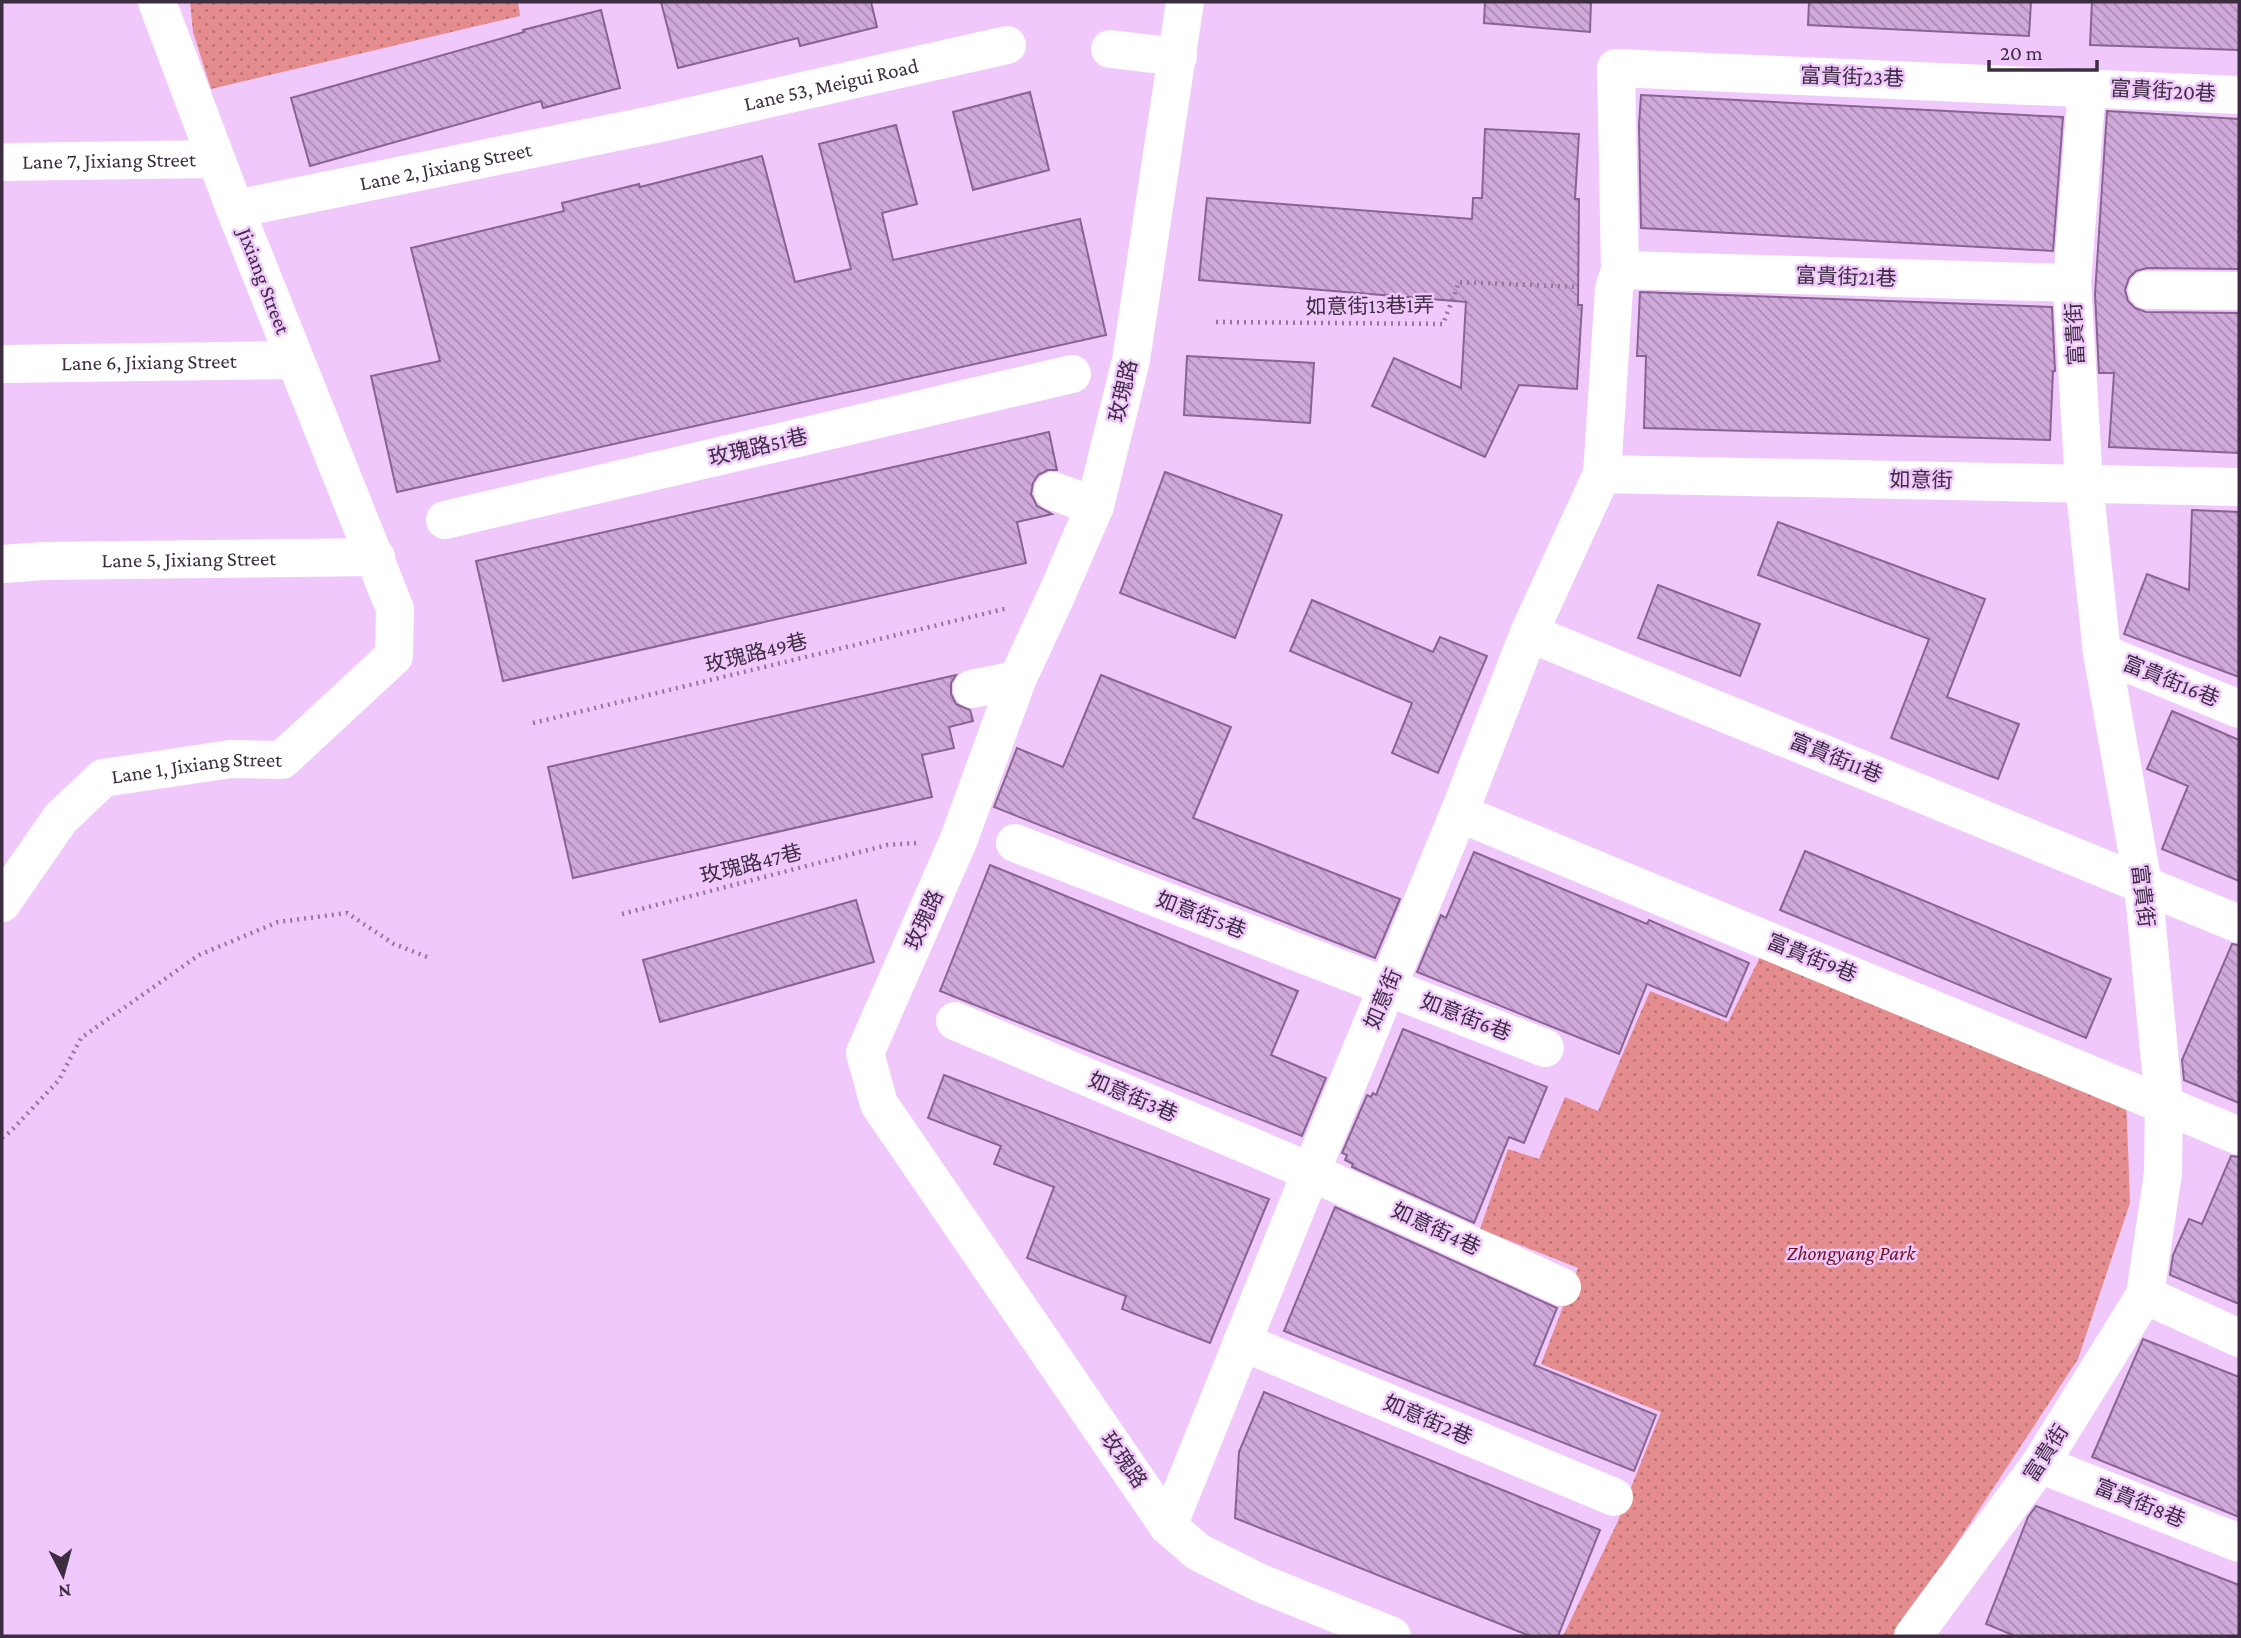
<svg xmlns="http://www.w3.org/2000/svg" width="2241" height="1638" font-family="'Crimson Pro','Noto Sans TC',serif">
<defs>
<pattern id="park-dots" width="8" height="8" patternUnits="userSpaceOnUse" patternTransform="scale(1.75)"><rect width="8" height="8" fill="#e58d8e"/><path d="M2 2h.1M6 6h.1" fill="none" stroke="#bb7475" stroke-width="1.8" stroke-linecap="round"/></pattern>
<pattern id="building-back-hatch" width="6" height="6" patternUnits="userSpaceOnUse" patternTransform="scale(1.75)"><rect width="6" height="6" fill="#d0a9db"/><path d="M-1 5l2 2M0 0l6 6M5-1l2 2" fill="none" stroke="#aa8ab3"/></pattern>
</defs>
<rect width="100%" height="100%" fill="#f1c8fc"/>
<g fill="url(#park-dots)">
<path d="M190 2H518L520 16 211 89 193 32Z"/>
<path d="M1763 951 2126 1095 2130 1203 2078 1359 1896 1636H1563L1617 1523 1661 1412 1541 1364 1578 1268 1480 1229 1508 1149 1539 1159 1565 1097 1598 1111 1650 991 1728 1022Z"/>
</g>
<g fill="url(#building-back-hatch)" stroke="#886492" stroke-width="2">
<path d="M661 2H871L877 27 800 46 798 38 678 68Z"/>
<path d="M1485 2H1591L1590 32 1484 23Z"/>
<path d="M1809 2H2031L2029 36 1808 25Z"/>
<path d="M2092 2H2239V50L2090 45Z"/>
<path d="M601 10 620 88 543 108 541 101 310 166 291 98 524 32 523 30Z"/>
<path d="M1030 92 1049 170 973 190 953 112Z"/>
<path d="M1641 95 2063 117 2053 251 1641 228 1639 125Z"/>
<path d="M2107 111 2239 119V269L2147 268 2136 271 2129 278 2125 290 2128 301 2135 308 2146 312 2239 313V453L2109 447 2114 373H2099L2095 294Z"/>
<path d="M896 125 917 204 882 213 893 260 1080 219 1106 335 397 492 371 376 440 361 411 248 564 211 562 203 639 184 640 187 762 156 795 282 851 269 819 144Z"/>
<path d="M1485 129 1579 134 1575 199H1579L1578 305H1582L1577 389 1519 385 1485 457 1372 406 1394 358 1461 388 1466 302 1199 280 1207 198 1472 219 1473 198H1482Z"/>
<path d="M1640 292 2052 307 2055 371H2053L2050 440 1644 428 1646 356H1637Z"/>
<path d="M1187 356 1314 363 1310 423 1184 415Z"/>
<path d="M1049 432 1057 470H1048L1038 475 1033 483 1031 494 1037 506 1052 514 1017 522 1026 563 503 681 476 561Z"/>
<path d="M1165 472 1282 515 1235 638 1120 593Z"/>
<path d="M2192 510 2239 512V677L2124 634 2147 574 2189 590Z"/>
<path d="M1778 522 1985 599 1947 697 2019 724 1998 779 1891 738 1929 639 1758 575Z"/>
<path d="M1658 585 1760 624 1740 676 1638 638Z"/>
<path d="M1312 600 1433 652 1440 637 1487 656 1438 773 1392 753 1412 703 1290 651Z"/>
<path d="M956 675 951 683V694L956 704 970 710 973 721 949 727 954 748 922 755 932 797 573 878 548 767Z"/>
<path d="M1101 675 1231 727 1193 818 1400 899 1375 958 994 807 1017 748 1063 767Z"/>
<path d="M2172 711 2239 740V881L2162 849 2188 786 2147 769Z"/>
<path d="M1805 851 2111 979 2086 1038 1780 910Z"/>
<path d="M1474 852 1647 924 1649 920 1749 963 1726 1017 1647 984 1619 1054 1417 972 1441 915 1446 918Z"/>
<path d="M990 865 1298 991 1271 1055 1326 1078 1302 1136 940 991Z"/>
<path d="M856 900 874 962 660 1022 643 960Z"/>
<path d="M2232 944 2239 945V1103L2184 1080 2182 1060Z"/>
<path d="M1403 1029 1547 1087 1524 1143 1509 1137 1474 1223 1352 1167 1353 1164 1345 1160 1347 1155 1342 1153 1367 1095 1371 1097 1373 1093 1376 1095Z"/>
<path d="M944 1075 1269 1199 1210 1343 1122 1309 1126 1296 1027 1258 1054 1187 994 1164 1001 1146 928 1118Z"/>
<path d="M2231 1156 2239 1157V1304L2170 1275 2173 1255 2189 1219 2202 1224Z"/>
<path d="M1335 1207 1557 1308 1534 1365 1656 1415 1634 1471 1284 1331Z"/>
<path d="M2143 1339 2239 1377V1517L2092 1457Z"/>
<path d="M1264 1392 1600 1530 1558 1636H1530L1235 1518 1239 1452Z"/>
<path d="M2036 1506 2239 1585V1636H2015L1986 1624 2028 1517Z"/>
</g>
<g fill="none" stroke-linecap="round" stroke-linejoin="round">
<g stroke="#94789b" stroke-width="4.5" stroke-dasharray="2 5" stroke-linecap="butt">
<path d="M1216 322 1443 324 1459 282 1578 287"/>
<path d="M533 723 1008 608"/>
<path d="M622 914 887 845 917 843"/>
<path d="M2 1138 10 1132 59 1080 81 1038 199 955 278 922 347 913 394 944 430 958"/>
</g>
<g stroke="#fff" stroke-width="38">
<path d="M1185 2 1131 360 1095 506 1056 596 1017 680 959 839 865 1053 879 1104 1168 1526 1198 1552 1260 1583 1392 1636"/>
<path d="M1110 49 1178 57"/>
<path id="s1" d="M2 162 216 159"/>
<path id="s2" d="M235 209 656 124 1007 45"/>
<path d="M1620 270 2072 283"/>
<path d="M2147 290 2239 291"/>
<path id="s3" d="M2 364 295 360"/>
<path d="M1602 474 2239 487"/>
<path d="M1053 491 1095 506"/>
<path d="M445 520 1072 374"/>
<path id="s4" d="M2 564 44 561 376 557"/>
<path d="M1529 633 2239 924"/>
<path d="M2102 653 2239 709"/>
<path d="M972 689 1017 680"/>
<path d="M1459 813 2239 1136"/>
<path d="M1015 843 1545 1048"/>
<path id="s5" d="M2 903 60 819 103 778 231 759 282 760 394 656 395 609 235 209 157 2"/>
<path d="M955 1021 1311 1172 1562 1287"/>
<path d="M2145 1295 2239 1338"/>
<path d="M1242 1342 1614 1497"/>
<path d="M2040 1464 2239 1543"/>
<path d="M1168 1526 1311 1172 1459 813 1529 633 1602 474 1614 289 1620 270 1616 68 2239 95"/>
<path d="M1913 1636 2040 1464 2145 1295 2163 1173 2164 1103 2143 884 2102 653 2084 483 2072 283 2087 87"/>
</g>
</g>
<g text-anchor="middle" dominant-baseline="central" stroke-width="5" stroke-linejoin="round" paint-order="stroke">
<g font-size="21" fill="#3c2d40" stroke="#f1c8fc">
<text transform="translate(1852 77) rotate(2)">富貴街23巷</text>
<text stroke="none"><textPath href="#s2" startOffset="609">Lane 53, Meigui Road</textPath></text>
<text transform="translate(2163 91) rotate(3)">富貴街20巷</text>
<text stroke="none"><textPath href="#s1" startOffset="107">Lane 7, Jixiang Street</textPath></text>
<text stroke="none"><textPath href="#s2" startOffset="215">Lane 2, Jixiang Street</textPath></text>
<text transform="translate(1846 277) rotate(2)">富貴街21巷</text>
<text transform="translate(264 281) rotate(69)">Jixiang Street</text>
<text transform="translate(1370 306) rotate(-1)">如意街13巷1弄</text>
<text transform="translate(2075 334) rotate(-93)">富貴街</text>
<text stroke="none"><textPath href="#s3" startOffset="147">Lane 6, Jixiang Street</textPath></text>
<text transform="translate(1123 391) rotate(-77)">玫瑰路</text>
<text transform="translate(758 447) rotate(-13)">玫瑰路51巷</text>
<text transform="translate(1921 480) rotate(1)">如意街</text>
<text stroke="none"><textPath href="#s4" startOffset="187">Lane 5, Jixiang Street</textPath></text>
<text transform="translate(756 653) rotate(-14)">玫瑰路49巷</text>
<text transform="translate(2171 681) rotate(22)">富貴街16巷</text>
<text transform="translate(1836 758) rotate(22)">富貴街11巷</text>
<text stroke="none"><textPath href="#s5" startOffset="256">Lane 1, Jixiang Street</textPath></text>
<text transform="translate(751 864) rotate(-14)">玫瑰路47巷</text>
<text transform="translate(2143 896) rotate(83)">富貴街</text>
<text transform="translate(1201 915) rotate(21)">如意街5巷</text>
<text transform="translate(924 920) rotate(-66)">玫瑰路</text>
<text transform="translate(1812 958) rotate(22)">富貴街9巷</text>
<text transform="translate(1383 999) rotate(-67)">如意街</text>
<text transform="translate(1466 1017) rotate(21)">如意街6巷</text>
<text transform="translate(1133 1097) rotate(23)">如意街3巷</text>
<text transform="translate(1436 1229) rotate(25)">如意街4巷</text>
<text transform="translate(1428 1420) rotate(23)">如意街2巷</text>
<text transform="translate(2046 1453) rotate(-57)">富貴街</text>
<text transform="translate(1124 1460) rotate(55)">玫瑰路</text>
<text transform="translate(2140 1503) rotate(22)">富貴街8巷</text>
</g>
<g font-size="21" font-style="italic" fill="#6d1421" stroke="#f1c8fc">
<text x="1851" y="1253">Zhongyang Park</text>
</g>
</g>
<rect width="2241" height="1638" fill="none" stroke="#3c2d40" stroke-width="7"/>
<g transform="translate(63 1575) rotate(174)" stroke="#f1c8fc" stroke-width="5" paint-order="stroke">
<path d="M0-5L12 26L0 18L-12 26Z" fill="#3c2d40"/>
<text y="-10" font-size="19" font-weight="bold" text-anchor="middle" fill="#3c2d40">N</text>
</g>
<path d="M1989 60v10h108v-10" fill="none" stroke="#3c2d40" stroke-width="3.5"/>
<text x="2000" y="60" font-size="21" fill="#3c2d40" stroke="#f1c8fc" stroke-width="5" paint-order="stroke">20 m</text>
</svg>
